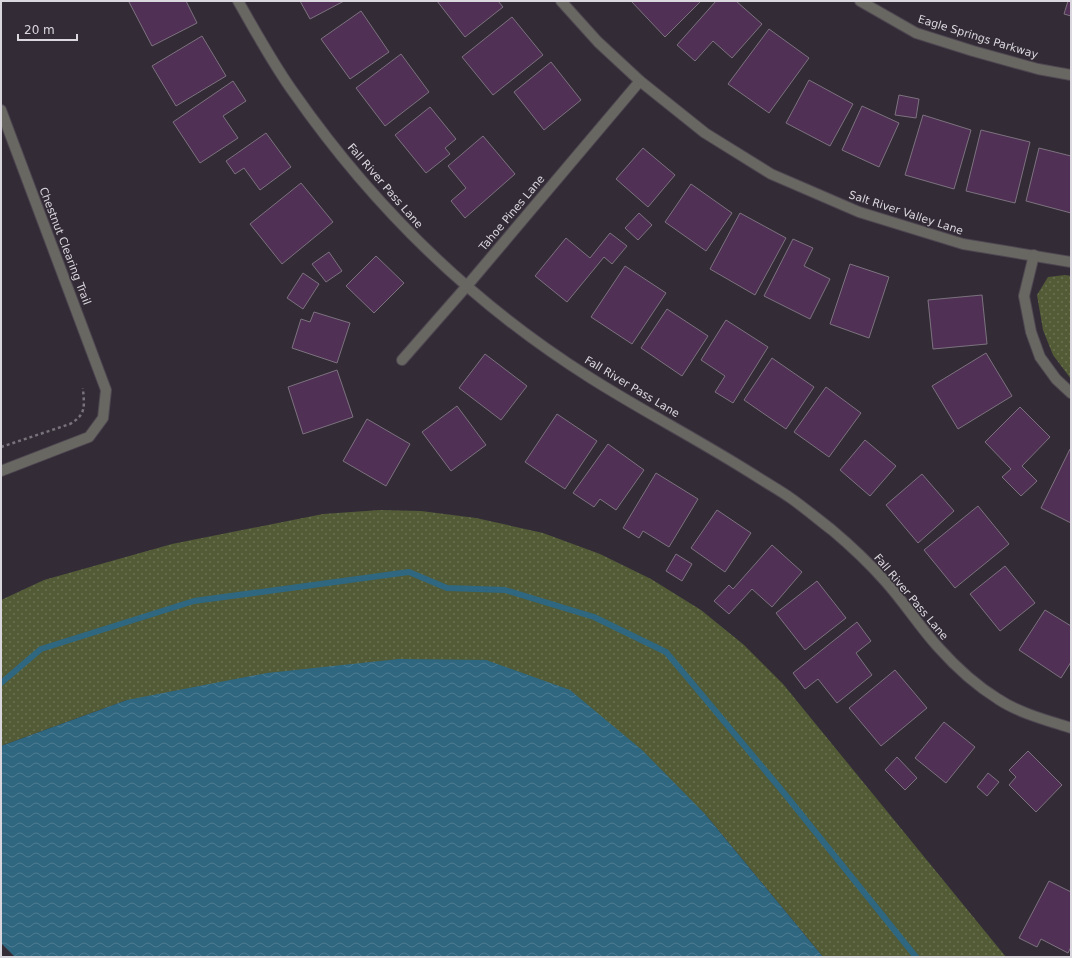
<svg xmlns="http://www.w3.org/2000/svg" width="1072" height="958" font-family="'DejaVu Sans',sans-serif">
<defs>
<pattern id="grass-dots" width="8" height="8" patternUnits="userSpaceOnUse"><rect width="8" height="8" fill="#525b36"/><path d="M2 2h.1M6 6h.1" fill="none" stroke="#6a7253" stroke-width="1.8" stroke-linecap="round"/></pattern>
<pattern id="water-waves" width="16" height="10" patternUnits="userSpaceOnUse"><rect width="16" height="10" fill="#2f6780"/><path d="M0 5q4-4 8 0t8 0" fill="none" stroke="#4d7c92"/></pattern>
</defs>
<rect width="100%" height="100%" fill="#332c37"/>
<g fill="url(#grass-dots)">
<path d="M1065 275 1071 276V379L1053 355 1043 330 1037 295 1048 277Z"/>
<path d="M380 510 421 511 476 518 543 533 600 554 651 579 701 610 744 645 783 684 1006 957H823L705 814 127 700 1 746V600L44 580 172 544 323 514Z"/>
</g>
<path fill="url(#water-waves)" d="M399 659 486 660 570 690 642 750 705 814 823 957H15L1 943V746L127 700 267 673Z"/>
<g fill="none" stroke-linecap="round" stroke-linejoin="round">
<path stroke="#2f6780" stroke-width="6" d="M1 683 41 649 194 601 409 572 447 588 505 590 594 617 666 652 784 793 916 957"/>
</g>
<g fill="#503155" stroke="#7c727e">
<path d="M131 1H186L197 23 152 46 129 2Z"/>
<path d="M300 1H344L310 19Z"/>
<path d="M437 1H498L503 7 465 37Z"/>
<path d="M631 1H701L665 37Z"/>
<path d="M716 1H736L762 24 732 58 713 41 695 61 677 45Z"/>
<path d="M1068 1H1071V16L1064 14Z"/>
<path d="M361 11 389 52 350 79 321 39Z"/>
<path d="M512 17 543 55 493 95 462 57Z"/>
<path d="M769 29 809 58 769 113 728 84Z"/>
<path d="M202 36 226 76 176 106 152 66Z"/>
<path d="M401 54 429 92 385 126 356 88Z"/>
<path d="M551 62 581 100 544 130 514 92Z"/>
<path d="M809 80 853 104 830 146 786 123Z"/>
<path d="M233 81 246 101 223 116 238 138 200 163 173 122Z"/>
<path d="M899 95 919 99 916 118 895 115Z"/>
<path d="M862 106 899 123 879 167 842 150Z"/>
<path d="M430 107 456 139 445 148 450 154 426 173 395 135Z"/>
<path d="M923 115 971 130 954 189 905 175Z"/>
<path d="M981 130 1030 142 1015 203 966 191Z"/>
<path d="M266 133 291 167 260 190 244 168 235 174 226 161Z"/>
<path d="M483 136 515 174 465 218 451 201 466 188 448 166Z"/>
<path d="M643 148 675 175 648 207 616 179Z"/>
<path d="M1039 148 1071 156V213L1026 201Z"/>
<path d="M301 183 333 222 282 264 250 224Z"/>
<path d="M691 184 732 213 706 251 665 222Z"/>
<path d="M639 213 652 225 638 240 625 228Z"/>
<path d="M740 213 786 238 755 295 710 269Z"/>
<path d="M610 233 627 246 612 264 604 257 567 302 535 276 566 238 590 258Z"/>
<path d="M793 239 813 248 804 266 830 279 810 319 764 296Z"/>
<path d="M329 252 342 271 326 282 312 264Z"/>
<path d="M376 256 404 283 374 313 346 286Z"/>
<path d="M850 264 889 277 869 338 830 324Z"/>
<path d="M625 266 666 293 632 344 591 317Z"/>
<path d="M303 273 319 284 303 309 287 298Z"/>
<path d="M982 295 987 344 933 349 928 300Z"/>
<path d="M667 309 708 336 682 376 641 348Z"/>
<path d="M314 312 350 323 337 363 292 348 301 319 310 322Z"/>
<path d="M726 320 768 347 733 403 715 392 725 376 701 360Z"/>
<path d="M986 353 1012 396 958 429 932 386Z"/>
<path d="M485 354 527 386 501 420 459 388Z"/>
<path d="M772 358 814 387 786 429 744 400Z"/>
<path d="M337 370 353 417 303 434 288 387Z"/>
<path d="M826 387 861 413 829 457 794 432Z"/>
<path d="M457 406 486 445 451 471 422 432Z"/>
<path d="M1020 407 1050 437 1022 466 1037 481 1021 496 1002 477 1011 469 985 442Z"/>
<path d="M557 414 597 441 565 489 525 462Z"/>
<path d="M367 419 410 444 386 486 343 461Z"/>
<path d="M865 440 896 466 870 496 840 470Z"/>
<path d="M608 444 644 470 616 510 600 499 594 507 573 493Z"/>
<path d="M1070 449H1071V523L1041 508Z"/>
<path d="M656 473 698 499 669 547 643 531 639 538 623 528Z"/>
<path d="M922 474 954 511 918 543 886 505Z"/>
<path d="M978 506 1009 544 955 588 924 550Z"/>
<path d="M717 510 751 533 725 572 691 548Z"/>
<path d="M772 545 802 572 772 607 752 589 729 614 714 601 729 585 733 589Z"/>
<path d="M676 554 692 564 682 581 666 571Z"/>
<path d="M1005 566 1035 603 1000 631 970 594Z"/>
<path d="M817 581 846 618 805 650 776 613Z"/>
<path d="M1045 610 1071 626V662L1061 678 1019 650Z"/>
<path d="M857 622 871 641 856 653 872 675 837 703 818 679 805 689 793 673Z"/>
<path d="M895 670 927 708 881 746 849 708Z"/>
<path d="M944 722 975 747 946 783 915 758Z"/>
<path d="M1028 751 1062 785 1036 812 1009 785 1016 777 1009 770Z"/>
<path d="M897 757 917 778 905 790 885 770Z"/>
<path d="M988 773 999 782 987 796 977 787Z"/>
<path d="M1049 881 1071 892V947L1068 953 1041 939 1037 947 1019 938Z"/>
</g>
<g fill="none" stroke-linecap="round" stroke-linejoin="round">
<defs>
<g id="minor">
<path d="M238 1C256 32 273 64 294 93 373 206 472 303 589 377 644 412 703 442 759 478 770 485 781 491 792 499 806 509 819 520 832 530 851 546 869 563 885 581 904 602 919 626 938 647 954 665 977 686 998 699 1019 713 1046 720 1071 728"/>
<path d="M561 1 598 42 640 81 705 133 771 174 859 212 963 244 1071 262"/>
<path d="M1 110 106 390 103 418 89 437 1 471"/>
<path d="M1034 255 1024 296 1031 332 1040 357 1056 379 1071 393"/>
<path d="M402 360 466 287 640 81"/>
</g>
<path id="tertiary" d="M860 1 916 33 973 51 1038 69 1071 75"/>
</defs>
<use href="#minor" stroke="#4e4752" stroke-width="12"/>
<use href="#tertiary" stroke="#4e4752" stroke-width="12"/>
<path stroke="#78727b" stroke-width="2.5" stroke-dasharray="3 3" stroke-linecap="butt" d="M1 447 70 424C87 414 84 406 83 388"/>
<use href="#minor" stroke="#696761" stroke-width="10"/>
<use href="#tertiary" stroke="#696761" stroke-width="10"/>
</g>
<g text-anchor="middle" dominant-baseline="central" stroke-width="3" stroke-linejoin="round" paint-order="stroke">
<g font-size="11" fill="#dbd7de" stroke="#332c37">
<text transform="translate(978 37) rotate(17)">Eagle Springs Parkway</text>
<text transform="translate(385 186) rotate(49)">Fall River Pass Lane</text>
<text transform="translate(512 213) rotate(-50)">Tahoe Pines Lane</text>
<text transform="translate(906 213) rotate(18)">Salt River Valley Lane</text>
<text transform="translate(65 246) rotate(69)">Chestnut Clearing Trail</text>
<text transform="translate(632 387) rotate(31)">Fall River Pass Lane</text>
<text transform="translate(911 597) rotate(50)">Fall River Pass Lane</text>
</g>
</g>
<rect width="1072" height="958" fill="none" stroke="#dbd7de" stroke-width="4"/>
<path d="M18 34v6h59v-6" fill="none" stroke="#dbd7de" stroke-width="2"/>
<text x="24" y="34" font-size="12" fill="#dbd7de" stroke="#332c37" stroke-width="3" paint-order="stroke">20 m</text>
</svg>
